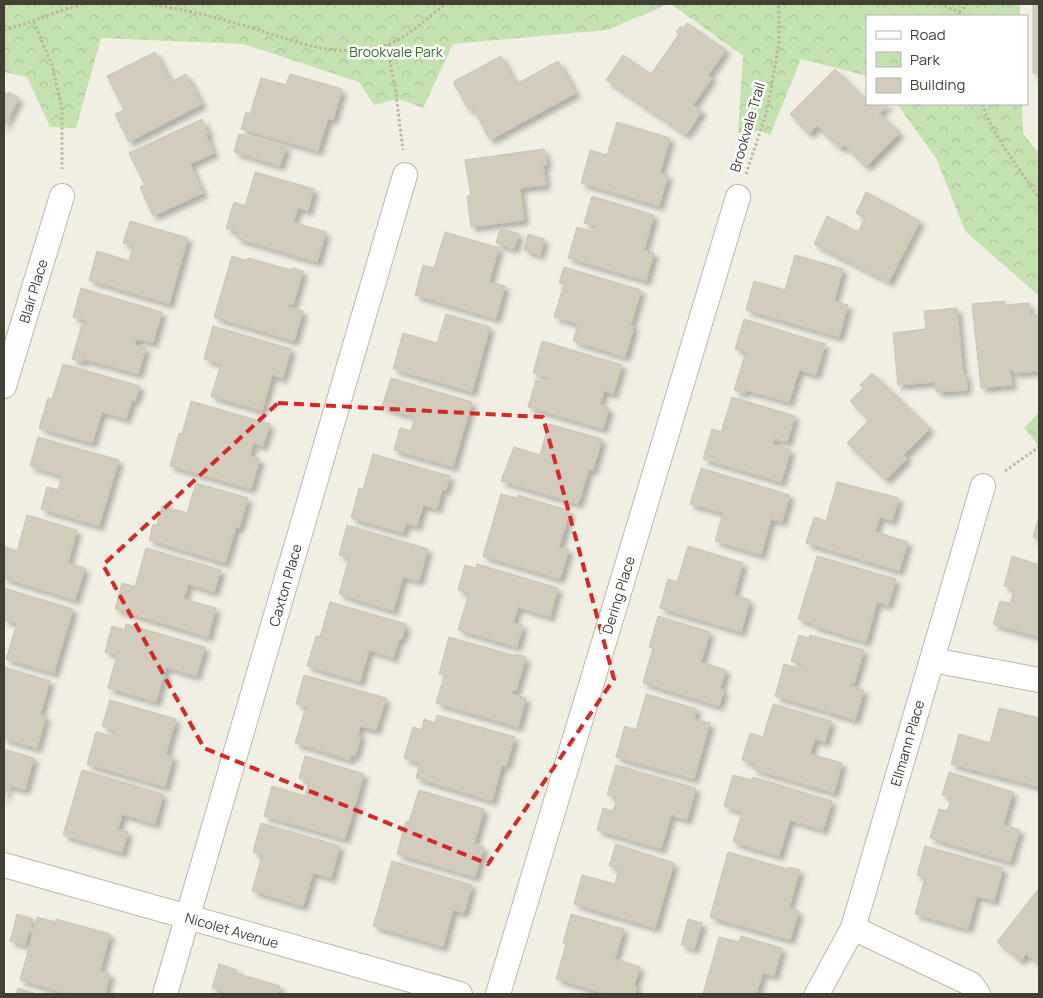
<svg xmlns="http://www.w3.org/2000/svg" width="1043" height="998" font-family="Manrope,sans-serif">
<defs>
<pattern id="park-crowns" width="20" height="18" patternUnits="userSpaceOnUse" patternTransform="scale(1.25)"><rect width="20" height="18" fill="#c4e2b0"/><path d="M2 6a3 3 0 1 1 6 0M12 15a3 3 0 1 1 6 0" fill="none" stroke="#aac398"/></pattern>
<filter id="shadow"><feDropShadow dx="4.5" dy="4.5" stdDeviation="2.5" flood-color="#0004"/></filter>
</defs>
<rect width="100%" height="100%" fill="#f1efe4"/>
<g fill="url(#park-crowns)">
<path d="M4 4H669L607 30 453 44 423 108 398 99 374 105 359 82 243 44 101 38 76 128 50 127 27 77 4 72Z"/>
<path d="M671 4H1020V16H867V76L801 59 770 135 760 131 738 133 743 56Z"/>
<path d="M897 104H1022L1023 133 1039 154V296L965 231 936 158Z"/>
<path d="M1039 412V463L1037 444 1024 428Z"/>
</g>
<g fill="#d1ccbb" stroke="#cbc4af" filter="url(#shadow)">
<rect x="1033" y="4" width="6" height="69"/>
<path d="M687 23 726 50 708 75 712 78 693 105 702 111 686 135 606 80 623 55 651 74 679 34 676 32 681 26 683 28Z"/>
<path d="M155 52 171 82 186 74 202 104 129 142 115 114 124 110 107 76Z"/>
<path d="M501 56 516 84 558 61 576 93 490 140 473 108 469 110 453 82Z"/>
<path d="M835 69 864 98 867 95V104H889L879 113 900 133 866 167 845 145 841 149 817 126 809 134 790 114Z"/>
<path d="M290 74 342 89 333 120 328 118 318 151 241 129 246 112 250 114 261 78 286 85Z"/>
<path d="M4 92 8 94 9 92 19 98 4 127Z"/>
<path d="M202 119 209 134 206 135 214 153 190 164 203 193 153 216 140 187 145 185 129 153Z"/>
<path d="M617 122 670 138 660 173 668 175 659 206 581 183 590 150 607 155Z"/>
<path d="M239 134 286 147 280 166 234 152Z"/>
<path d="M544 149 547 165H543L546 185 520 188 524 220 471 227 467 196H471L465 160Z"/>
<path d="M255 172 314 189 308 211 298 208 293 222 326 232 317 262 236 238 238 232 226 228 234 202 245 206Z"/>
<path d="M866 192 920 221 889 282 814 244 827 216 858 232 865 218 856 213Z"/>
<path d="M592 196 654 215 644 250 654 253 646 281 568 258 577 227 594 232 596 226 584 223Z"/>
<path d="M130 221 188 238 169 304 89 280 97 251 129 261 133 246 123 243Z"/>
<path d="M500 228 519 234 514 249 496 243Z"/>
<path d="M445 232 499 248 489 282 505 286 496 319 415 295 423 265 434 268Z"/>
<path d="M528 234 544 239 540 255 524 250Z"/>
<path d="M795 255 843 269 834 301 848 305 839 337 746 310 754 281 785 290Z"/>
<path d="M232 256 247 261 248 258 291 270 292 268 303 271 293 305 289 304 288 307 303 311 294 341 214 317Z"/>
<path d="M564 267 641 290 631 325 634 326 625 357 573 341 578 324 554 317 564 284 559 283Z"/>
<path d="M81 288 162 312 153 343 136 339 135 345 146 348 138 374 83 359V362L72 359 82 324 86 325 87 321 73 317Z"/>
<path d="M1005 301V305L1029 303 1030 315H1039V371L1014 373V370H1010L1012 385 981 388 972 304Z"/>
<path d="M957 308 963 375 966 374 967 390 936 392 935 382 898 385 893 333 926 329 924 311Z"/>
<path d="M446 314 490 327 472 392 393 369 403 333 437 343Z"/>
<path d="M744 319 825 344 816 375 799 370 789 402 745 390V393L734 390 745 355 748 357 750 353 735 349Z"/>
<path d="M213 326 291 349 283 378 272 375 262 411 211 396 221 364 204 359Z"/>
<path d="M542 341 622 365 613 394 604 391 600 404 609 408 603 429 528 407 536 380 547 383 549 378 533 373Z"/>
<path d="M63 364 140 386 135 401 132 400 126 419 102 412 92 443 39 428 48 398 52 399Z"/>
<path d="M872 373 930 429 904 455 907 459 886 480 847 443 869 420 850 401 863 388 860 385Z"/>
<path d="M391 378 472 402 453 467 394 450 400 428 411 431 415 417 382 407Z"/>
<path d="M732 397 795 416 787 442 774 439 773 444 791 450 781 482 703 459 712 429 721 432Z"/>
<path d="M191 401 270 424 263 446 253 443 250 456 260 459 251 489 170 466 179 433 182 434Z"/>
<path d="M549 424 602 439 593 470 589 469 578 504 501 481 514 447 540 455Z"/>
<path d="M38 437 119 460 99 526 41 509 47 487 58 490 62 476 30 466Z"/>
<path d="M373 454 450 476 446 490H442L437 509 423 505 417 526 406 523 403 533 351 518 359 488 363 489Z"/>
<path d="M701 468 790 495 782 522 771 519 761 555 715 541 723 513 690 504Z"/>
<path d="M837 482 899 498 892 521 880 517 875 532 908 542 899 571 806 543 814 517 826 521Z"/>
<path d="M196 483 248 498 239 528 236 527 225 563 149 540 153 524 157 525 162 506 187 513Z"/>
<path d="M501 494 517 498 518 495 570 511 559 547 569 549 560 579 483 556Z"/>
<path d="M27 515 77 530 68 563 85 568 75 600 4 578V556L6 547 17 551Z"/>
<path d="M1039 516V539L1033 537Z"/>
<path d="M347 525 428 549 419 581 403 577 393 611 339 594 349 558 339 555Z"/>
<path d="M688 546 743 563 734 595 750 600 741 632 660 608 668 579 677 582Z"/>
<path d="M146 548 221 570 214 592 188 584 184 599 216 608 208 637 115 609 122 583 135 587Z"/>
<path d="M817 556 896 579 888 605 877 602 866 642 814 626V624L798 619Z"/>
<path d="M1012 556 1039 565V637L993 624 1000 601 1010 603 1014 589 1004 586Z"/>
<path d="M477 564 558 588 550 617 518 607 513 623 523 625 517 647 458 630 469 593 458 590 465 565 476 568Z"/>
<path d="M4 588 73 609 54 673 6 659 17 623 4 620Z"/>
<path d="M330 602 406 624 402 639H399L393 658 369 650 360 682 307 666 316 636 320 637Z"/>
<path d="M658 616 710 632 701 662 726 670 720 689 724 690 719 706 643 683 653 648 649 647Z"/>
<path d="M126 624 205 647 196 676 166 667 156 702 108 688 117 655 105 652 112 626 125 630Z"/>
<path d="M799 635 809 638 810 635 864 650 854 684 851 683 850 686 864 690 855 720 775 696 784 664 800 669 802 664 791 661Z"/>
<path d="M449 637 516 656V654L526 657 516 691H513L512 694 526 698 518 727 436 703 444 676 439 674Z"/>
<path d="M4 667 50 681 40 715 46 716 37 748 4 739Z"/>
<path d="M304 675 386 698 376 730 360 726 358 735 361 736 355 756 351 755 350 760 295 743 305 710 309 711 310 708 296 704Z"/>
<path d="M646 694 697 709 694 719 710 723 694 779 616 757 625 726 636 730Z"/>
<path d="M110 700 176 719 166 754 173 757 165 787 87 764 96 732 113 736 114 730 102 726Z"/>
<path d="M773 704 831 721 825 742 815 739 810 754 842 763 834 793 753 769 755 764 742 760 750 733 763 737Z"/>
<path d="M999 708 1039 718V787L951 764 959 734 990 743Z"/>
<path d="M437 715 515 737 506 766 502 765 492 801 416 778 420 763 404 758 413 727 422 730 424 719 435 723Z"/>
<path d="M4 749 34 758 25 790 8 785 4 800Z"/>
<path d="M305 756 364 774 345 839 264 816 272 786 305 796 309 781 299 778Z"/>
<path d="M616 765 696 788 687 820 671 815 661 849 597 830 603 808 613 811 617 797 607 795Z"/>
<path d="M82 770 163 794 155 824 122 814 118 829 128 832 122 853 63 835Z"/>
<path d="M949 772 1013 792 1003 825 1020 830 1010 862 930 838 939 809 947 811 952 798 942 795Z"/>
<path d="M733 775 751 780 753 777 832 801 823 830 790 820 779 856 733 842 742 812 724 806Z"/>
<path d="M419 790 484 809 474 844 484 847 475 877 397 854 406 821 409 822Z"/>
<path d="M261 823 340 846 331 878 313 873 303 906 252 891 262 855 253 852Z"/>
<path d="M616 844 674 863 655 928 574 904 582 875 615 884 619 869 609 866Z"/>
<path d="M925 846 1003 868 994 901 977 896 968 929 915 914 925 878 917 875Z"/>
<path d="M728 852 788 869 789 867 800 870 789 908 799 911 790 940 710 917Z"/>
<path d="M392 861 472 885 464 913 453 910 443 947 373 926Z"/>
<path d="M1039 888V964L1026 954 1021 961 997 942Z"/>
<path d="M17 914 33 919 30 927 34 928 37 917 55 922 56 919 110 934 100 971 110 974 105 994H68L20 980 33 933 29 931 25 945 10 941Z"/>
<path d="M571 914 624 929 615 959 640 967 634 986 637 987 635 994H607L556 979 566 944 563 943Z"/>
<path d="M688 919 702 923 694 949 681 945Z"/>
<path d="M741 936 782 948 774 976 763 973 756 994H703L719 937 739 942Z"/>
<path d="M219 964 237 970 236 973 280 986 278 994H222L223 991 212 988Z"/>
<path d="M18 988 37 994H16Z"/>
</g>
<g fill="none" stroke-linecap="round" stroke-linejoin="round">
<defs>
<g id="street">
<path d="M4 386 62 196"/>
<path d="M932 660 1039 680"/>
<path d="M4 865 460 994"/>
<path d="M853 928 971 984 978 994"/>
<path d="M165 994 405 175"/>
<path d="M498 994 738 197"/>
<path d="M817 994 853 928 983 486"/>
</g>
</defs>
<use href="#street" stroke="#bbb7a8" stroke-width="26"/>
<g stroke="#bcb59a" stroke-width="3" stroke-dasharray="2.5 2.5" stroke-linecap="butt">
<path d="M150 4C181 9 212 16 242 25 292 39 333 61 386 45 408 38 427 18 445 4"/>
<path d="M940 4 959 12 960 16"/>
<path d="M959 12 968 4"/>
<path d="M34 22 52 65 62 108V169"/>
<path d="M4 30C31 23 56 11 83 4"/>
<path d="M387 45 396 94 403 150"/>
<path d="M982 104C995 140 1018 166 1039 198"/>
<path d="M746 174 767 111 779 43V4"/>
<path d="M1005 471 1039 447"/>
</g>
<use href="#street" stroke="#fff" stroke-width="24"/>
</g>
<path fill="none" stroke="#d62828" stroke-width="4" stroke-dasharray="10 6" stroke-linejoin="round" d="M278 403 543 417 614 679 488 864 204 748 103 565Z"/>
<g text-anchor="middle" dominant-baseline="central" stroke-width="5" stroke-linejoin="round" paint-order="stroke">
<g font-size="14" fill="#3d6e2e" stroke="#fff">
<text x="396" y="51">Brookvale Park</text>
</g>
<g font-size="14" fill="#423f35" stroke="#fff">
<text transform="translate(747 127) rotate(-74)">Brookvale Trail</text>
<text transform="translate(33 291) rotate(-73)">Blair Place</text>
<text transform="translate(285 585) rotate(-74)">Caxton Place</text>
<text transform="translate(618 595) rotate(-73)">Dering Place</text>
<text transform="translate(907 743) rotate(-74)">Ellmann Place</text>
<text transform="translate(232 930) rotate(16)">Nicolet Avenue</text>
</g>
</g>
<rect width="1043" height="998" fill="none" stroke="#423f35" stroke-width="10"/>
<rect x="866" y="15" width="162" height="90" fill="#ffffff" stroke="#b3b2ae"/>
<rect x="876" y="31" width="25" height="8" fill="#ffffff" stroke="#b3b2ae"/>
<text x="910" y="40" font-size="15" fill="#423f35">Road</text>
<rect x="876" y="52" width="25" height="15" fill="url(#park-crowns)" stroke="#b3b2ae"/>
<text x="910" y="65" font-size="15" fill="#423f35">Park</text>
<rect x="876" y="78" width="25" height="15" fill="#d1ccbb" stroke="#b3b2ae"/>
<text x="910" y="90" font-size="15" fill="#423f35">Building</text>
</svg>
